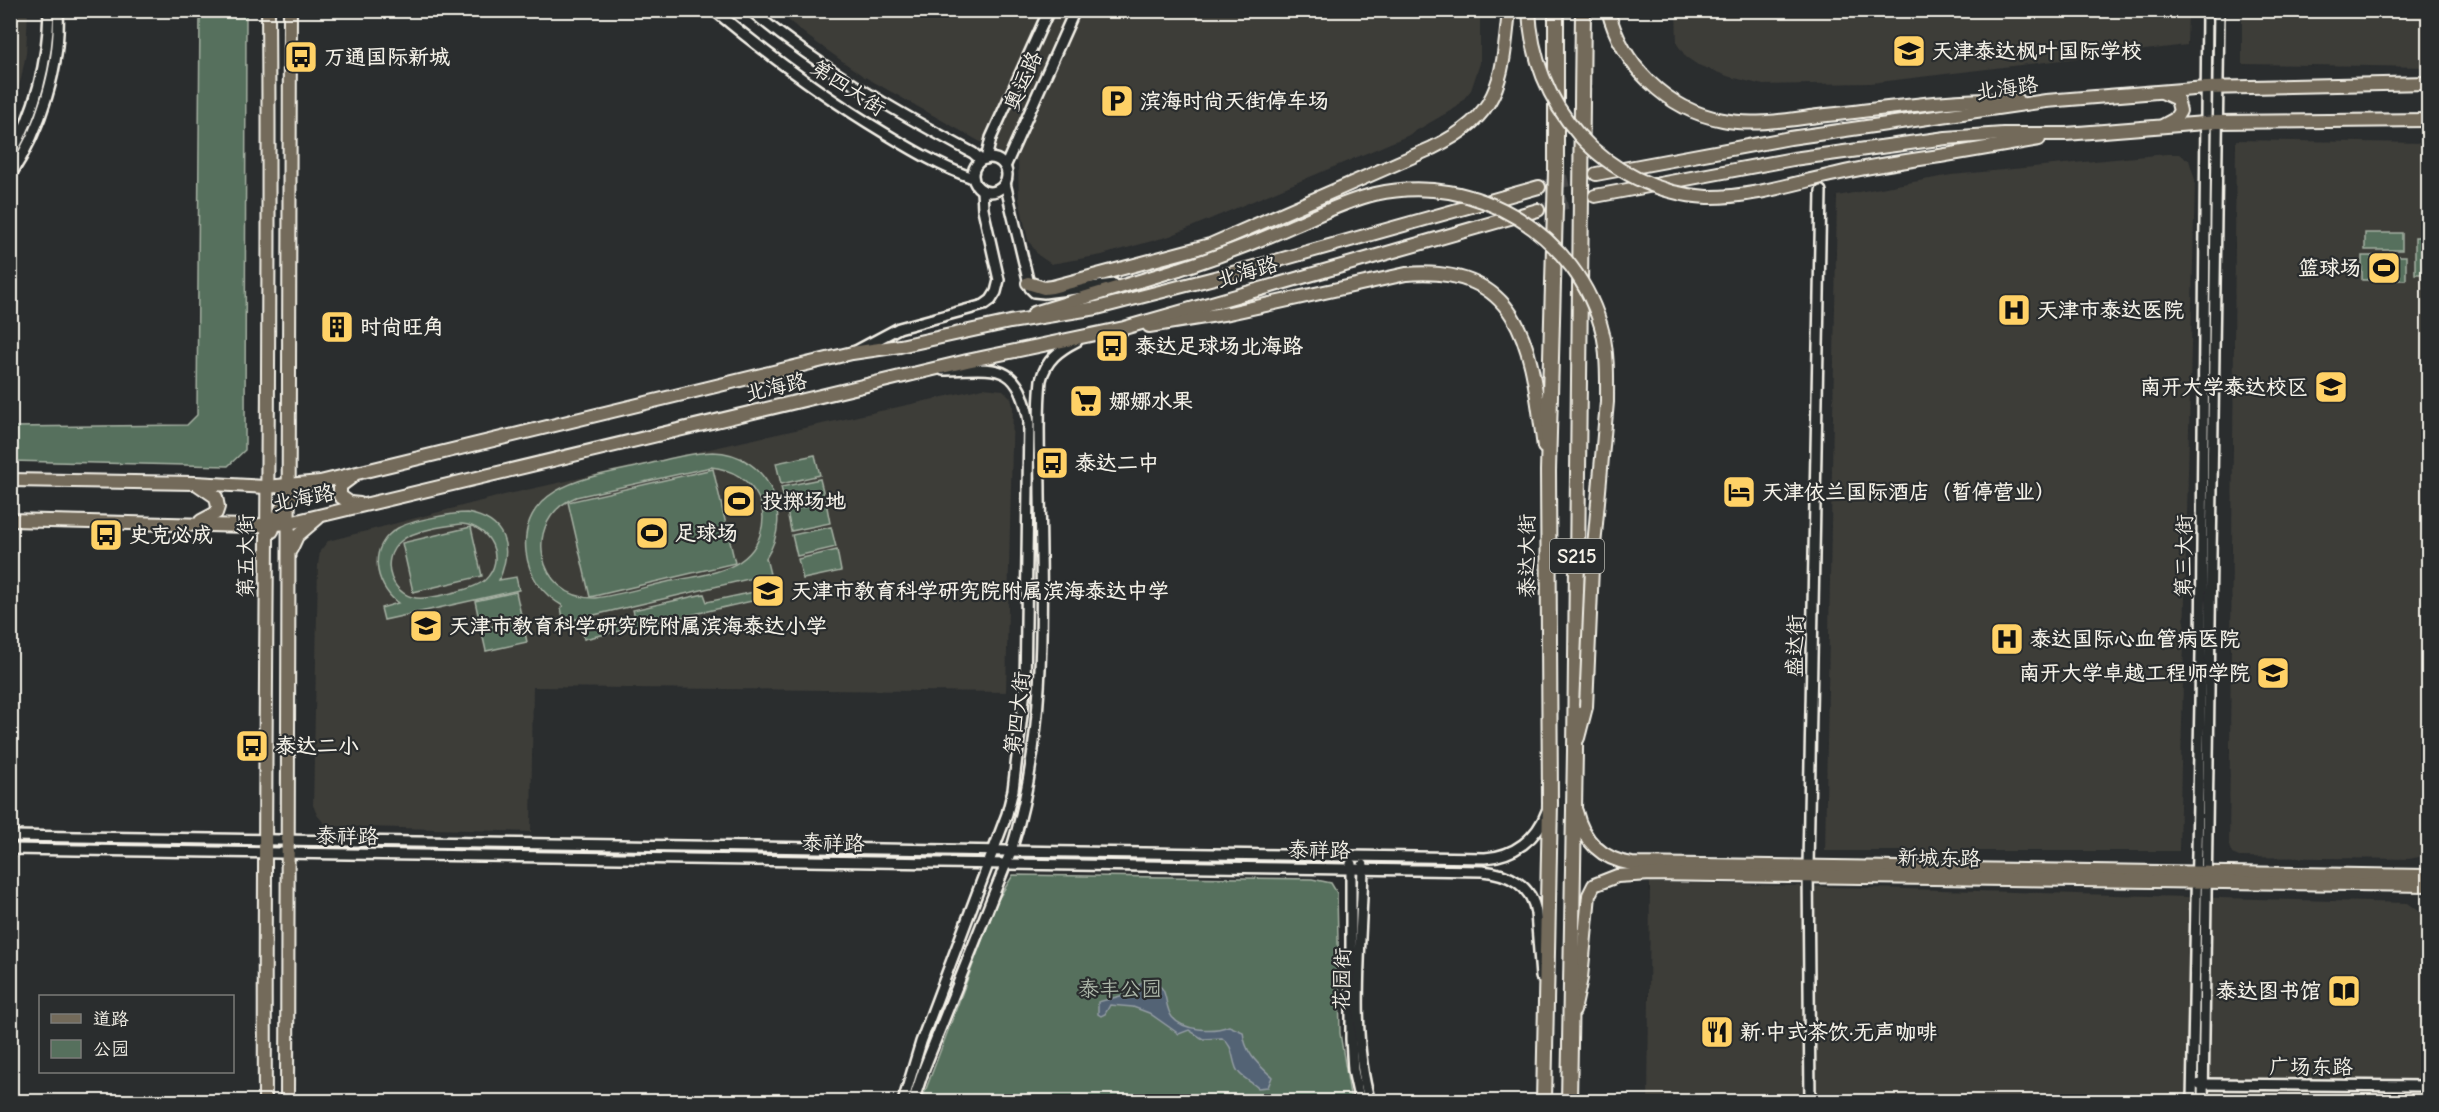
<svg xmlns="http://www.w3.org/2000/svg" width="2439" height="1112" font-family="'Comic Neue','LXGW WenKai TC',sans-serif">
<rect width="100%" height="100%" fill="#2a2d2e"/>
<filter id="ink" filterUnits="userSpaceOnUse"><feTurbulence type="fractalNoise" baseFrequency=".0167" numOctaves="2"/><feDisplacementMap in="SourceGraphic" scale="12" xChannelSelector="R" yChannelSelector="G"/><feConvolveMatrix kernelMatrix="1 2 1 2 8 2 1 2 1" color-interpolation-filters="sRGB"/></filter>
<g filter="url(#ink)">
<g fill="#3c3c38">
<path d="M11 10 28 11 26 54 21 79 11 111Z"/>
<path d="M777 11H1480V63L1471 90 1457 107 1407 136 1170 236 1102 255 1051 264 1038 255 1028 240 1019 199 1018 163 863 76 810 38Z"/>
<path d="M1676 11H2188L2187 45 1871 83 1763 85 1730 77 1698 65 1686 57 1677 44Z"/>
<path d="M2242 11H2428V67L2242 64Z"/>
<path d="M2236 140 2428 143V635L2425 850 2419 857 2409 859 2239 857 2232 854 2229 846Z"/>
<path d="M2166 154H2179L2189 160 2195 180 2179 851H1825L1837 196 1951 175Z"/>
<path d="M983 388 1003 390 1011 398 1013 406 1006 692 533 687 531 832 332 826 324 823 317 815 313 805 318 565 320 551 328 541 504 495Z"/>
<path d="M1650 882 2407 903 2422 914 2428 924 2425 1101 1648 1102Z"/>
</g>
<g fill="#56705d" stroke="#a5b0a2" stroke-width="1.5" fill-rule="evenodd">
<path d="M200 11H246L245 450 228 466 11 461V427L187 425 197 415Z"/>
<rect x="2365" y="233" width="37" height="17"/>
<rect x="2415" y="237" width="13" height="37"/>
<rect x="2362" y="256" width="44" height="24"/>
<path d="M713 452C768 453 795 514 766 558L770 574 564 622 561 608 563 606C542 594 529 576 526 552 519 486 589 477 636 467 661 461 687 453 713 452ZM711 467C732 469 750 480 759 499 764 510 764 523 760 535 748 573 701 575 667 582 644 587 620 595 595 598 536 599 521 519 576 497Z"/>
<path d="M815 455 820 475 781 484 776 463Z"/>
<path d="M713 469 735 563 590 597 568 502Z"/>
<path d="M820 479 825 499 786 508 781 487Z"/>
<path d="M826 502 830 523 791 531 787 511Z"/>
<path d="M467 513C506 520 513 547 499 580L516 577 519 590 384 620 381 608 398 603C374 584 367 546 398 528 410 521 452 513 467 513ZM462 524C490 526 507 559 485 580 475 589 437 597 424 598 392 601 377 560 401 541 413 530 446 526 462 524Z"/>
<path d="M471 527 482 576 413 592 402 543Z"/>
<path d="M831 527 836 547 797 556 792 535Z"/>
<path d="M837 550 841 571 803 579 798 559Z"/>
<path d="M759 591 761 599 584 639 582 629 635 617 633 610 704 594 707 602Z"/>
<path d="M516 592 521 615 480 624 475 601Z"/>
<path d="M522 619 527 642 486 651 481 629Z"/>
<path d="M1013 875 1312 879 1331 883 1337 893 1340 1033 1351 1101 921 1102 997 901Z"/>
</g>
<path fill="#536475" stroke="#939ca3" stroke-width="1.5" d="M1142 982C1150 982 1158 982 1163 990 1167 998 1166 1009 1172 1017 1183 1031 1213 1032 1229 1026L1243 1032C1245 1053 1257 1063 1272 1077L1268 1087 1258 1088C1251 1081 1239 1077 1236 1068 1231 1055 1234 1047 1222 1038L1203 1039 1189 1030 1179 1034 1149 1013 1133 1007 1110 1005 1105 1014 1101 1016 1098 1014V1002L1131 993Z"/>
<g fill="none" stroke-linecap="round" stroke-linejoin="round">
<g stroke="#484a4a" stroke-width="12" stroke-dasharray="12 6" stroke-linecap="butt">
<path d="M1539 187 1596 174"/>
<path d="M1538 210 1595 196"/>
</g>
<defs>
<g id="minor">
<path d="M714 10C768 55 823 96 883 132 911 149 941 167 973 178"/>
<path d="M750 10C818 67 895 111 973 153L981 160"/>
<path d="M10 156C35 112 48 61 49 10"/>
<circle cx="990" cy="175" r="17"/>
<path d="M986 159 991 138 1049 10"/>
<path d="M1005 167 1075 10"/>
<path d="M10 176C41 129 61 67 58 10"/>
<path d="M1005 183 1030 288 1034 292 1044 293 1114 284"/>
<path d="M854 352 899 328 984 305 991 300 996 292 999 280 983 209 982 190"/>
<path d="M10 836 1485 858C1514 856 1537 839 1547 811"/>
<path d="M10 849 1482 871C1508 873 1532 885 1536 913L1541 977"/>
<path d="M1351 864V1039L1353 1070 1360 1102"/>
<path d="M1363 865C1362 939 1349 1031 1370 1102"/>
<path d="M2200 1084 2428 1086"/>
<path d="M903 1102 921 1042 1007 814 1013 790 1025 690 1029 422C1019 360 995 369 943 370"/>
<path d="M913 1102 924 1069 1011 851C1047 738 1042 612 1040 494 1040 456 1037 417 1041 380 1046 360 1059 350 1077 341"/>
<path d="M1810 1102 1808 866 1821 191"/>
<path d="M2192 1102 2201 653 2207 10"/>
<path d="M2203 1102 2219 10"/>
</g>
<g id="major">
<path d="M1608 10C1622 65 1666 110 1723 120 1754 126 1787 120 1818 116 1884 109 1951 98 2018 100"/>
<path d="M2162 92 2177 99 2180 111 2175 119 2164 125"/>
<path d="M1940 156 2039 139"/>
<path d="M1596 174 1790 138 2046 101 2206 88 2428 83"/>
<path d="M1595 196 1793 159 1946 138 2003 134H2066L2217 122 2428 120"/>
<path d="M1028 283 1044 288 1052 287 1210 245 1432 148C1501 115 1502 80 1509 10"/>
<path d="M1034 313 1179 269"/>
<path d="M1149 326 1229 313 1406 274C1528 264 1531 356 1544 447"/>
<path d="M352 477 340 486V496L350 503 360 504"/>
<path d="M10 480 195 483 266 487 320 482 852 353 900 346 1010 322 1097 308 1222 276 1539 187"/>
<path d="M197 484 216 497 218 507 216 513 201 521"/>
<path d="M10 520 248 526 289 523 967 361 1124 328 1538 210"/>
<path d="M272 531 281 509 291 497"/>
<path d="M291 549 297 536 318 518"/>
<path d="M1578 738 1586 707"/>
<path d="M1576 811C1583 841 1601 859 1632 864L2428 876"/>
<path d="M1574 1011 1581 978 1589 895 1594 885 1617 876 1651 874 2428 885"/>
<path d="M265 1102C263 738 271 374 268 10"/>
<path d="M287 1102 290 10"/>
</g>
<g id="highway">
<path d="M1544 1102 1550 803 1548 471 1556 170V10"/>
<path d="M1569 1102 1575 751 1583 10"/>
</g>
</defs>
<use href="#minor" stroke="#f4f1e8" stroke-width="14"/>
<use href="#major" stroke="#f4f1e8" stroke-width="16"/>
<use href="#highway" stroke="#f4f1e8" stroke-width="18"/>
<use href="#minor" stroke="#2a2d2e" stroke-width="9"/>
<use href="#major" stroke="#736a5a" stroke-width="12"/>
<use href="#highway" stroke="#736a5a" stroke-width="14"/>
<defs>
<g id="major-bridge">
<path d="M1529 10C1531 56 1548 100 1579 135 1610 170 1659 195 1707 197 1750 198 1794 183 1836 174 1870 166 1905 161 1940 156"/>
<path d="M1179 269C1217 257 1254 243 1290 227 1318 215 1346 201 1375 194 1475 171 1579 234 1603 334 1608 356 1607 380 1607 402L1592 568 1586 707"/>
</g>
</defs>
<use href="#major-bridge" stroke="#f4f1e8" stroke-width="16" stroke-linecap="butt"/>
<use href="#major-bridge" stroke="#736a5a" stroke-width="12"/>
</g>
</g>
<defs>
<symbol id="school-square" viewBox="-11 -11 22 22"><rect x="-9" y="-9" width="18" height="18" rx="4" fill="#ffd166" stroke="#2a2d2e"/><path d="M0-5L7-2L0 1L-7-2ZM-4 1L0 2.5L4 1V4Q0 6-4 4Z" fill="#111"/></symbol>
<symbol id="bus-square" viewBox="-11 -11 22 22"><rect x="-9" y="-9" width="18" height="18" rx="4" fill="#ffd166" stroke="#2a2d2e"/><path d="M-5-6H5V4H4V6H2V4H-2V6H-4V4H-5ZM-3.5-4V0h7V-4ZM-3.5 1.2v1.5H-2V1.2ZM2 1.2v1.5H3.5V1.2Z" fill="#111"/></symbol>
<symbol id="parking-square" viewBox="-11 -11 22 22"><rect x="-9" y="-9" width="18" height="18" rx="4" fill="#ffd166" stroke="#2a2d2e"/><path d="M-3.5-5.5H1a3.5 3.5 0 0 1 0 7H-1V5.5H-3.5ZM-1-3.4V-.6H.8a1.4 1.4 0 0 0 0-2.8Z" fill="#111"/></symbol>
<symbol id="stadium-square" viewBox="-11 -11 22 22"><rect x="-9" y="-9" width="18" height="18" rx="4" fill="#ffd166" stroke="#2a2d2e"/><path d="M0-5a6.5 5 0 1 0 0 10a6.5 5 0 1 0 0-10ZM-3.5-1.8h7v3.6h-7Z" fill="#111"/></symbol>
<symbol id="hospital-square" viewBox="-11 -11 22 22"><rect x="-9" y="-9" width="18" height="18" rx="4" fill="#ffd166" stroke="#2a2d2e"/><path d="M-5-5h3v3.5h4V-5h3V5h-3V1.5h-4V5h-3Z" fill="#111"/></symbol>
<symbol id="building-square" viewBox="-11 -11 22 22"><rect x="-9" y="-9" width="18" height="18" rx="4" fill="#ffd166" stroke="#2a2d2e"/><path d="M-4-6H4V6H1V3H-1V6H-4ZM-2.5-4.3h1.7v1.8h-1.7ZM.8-4.3h1.7v1.8H.8ZM-2.5-1h1.7V.8h-1.7ZM.8-1h1.7V.8H.8Z" fill="#111"/></symbol>
<symbol id="university-square" viewBox="-11 -11 22 22"><rect x="-9" y="-9" width="18" height="18" rx="4" fill="#ffd166" stroke="#2a2d2e"/><path d="M0-5L7-2L0 1L-7-2ZM-4 1L0 2.5L4 1V4Q0 6-4 4Z" fill="#111"/></symbol>
<symbol id="supermarket-square" viewBox="-11 -11 22 22"><rect x="-9" y="-9" width="18" height="18" rx="4" fill="#ffd166" stroke="#2a2d2e"/><path d="M-6-5.5h2.5l.6 2H6L4.5 2H-2.5L-4.4-4H-6ZM-1.5 3.2a1.3 1.3 0 1 0 .1 0ZM3 3.2a1.3 1.3 0 1 0 .1 0Z" fill="#111"/></symbol>
<symbol id="hotel-square" viewBox="-11 -11 22 22"><rect x="-9" y="-9" width="18" height="18" rx="4" fill="#ffd166" stroke="#2a2d2e"/><path d="M-6-4.5h1.5V1H6V5H4.5V3h-9V5H-6ZM-4 0a1.8 1.8 0 1 1 3.6 0ZM.5 0V-2.5h3Q6-2.5 6 0Z" fill="#111"/></symbol>
<symbol id="library-square" viewBox="-11 -11 22 22"><rect x="-9" y="-9" width="18" height="18" rx="4" fill="#ffd166" stroke="#2a2d2e"/><path d="M-6-4Q-3-5.5-.7-3.5V5Q-3 3-6 4ZM6-4Q3-5.5 .7-3.5V5Q3 3 6 4Z" fill="#111"/></symbol>
<symbol id="restaurant-square" viewBox="-11 -11 22 22"><rect x="-9" y="-9" width="18" height="18" rx="4" fill="#ffd166" stroke="#2a2d2e"/><path d="M-5-6h1v4h1v-4h1v4h1v-4h1v5L-1.5 .5V6h-2V.5L-5-1ZM5-6V6H3V1.5H1.5Q1.5-4 5-6Z" fill="#111"/></symbol>
</defs>
<g fill-rule="evenodd">
<use href="#school-square" x="1890" y="32" width="38" height="38"/>
<use href="#bus-square" x="282" y="38" width="38" height="38"/>
<use href="#parking-square" x="1098" y="82" width="38" height="38"/>
<use href="#stadium-square" x="2365" y="249" width="38" height="38"/>
<use href="#hospital-square" x="1995" y="291" width="38" height="38"/>
<use href="#building-square" x="318" y="308" width="38" height="38"/>
<use href="#bus-square" x="1093" y="327" width="38" height="38"/>
<use href="#university-square" x="2312" y="368" width="38" height="38"/>
<use href="#supermarket-square" x="1067" y="382" width="38" height="38"/>
<use href="#bus-square" x="1033" y="444" width="38" height="38"/>
<use href="#hotel-square" x="1720" y="473" width="38" height="38"/>
<use href="#stadium-square" x="720" y="482" width="38" height="38"/>
<use href="#stadium-square" x="633" y="514" width="38" height="38"/>
<use href="#bus-square" x="87" y="516" width="38" height="38"/>
<use href="#school-square" x="749" y="572" width="38" height="38"/>
<use href="#school-square" x="407" y="607" width="38" height="38"/>
<use href="#hospital-square" x="1988" y="620" width="38" height="38"/>
<use href="#university-square" x="2254" y="654" width="38" height="38"/>
<use href="#bus-square" x="233" y="727" width="38" height="38"/>
<use href="#library-square" x="2325" y="972" width="38" height="38"/>
<use href="#restaurant-square" x="1698" y="1013" width="38" height="38"/>
</g>
<g text-anchor="middle" dominant-baseline="central" stroke-width="4.5" stroke-linejoin="round" paint-order="stroke">
<rect fill="#2a2d2e" stroke="#b7b6b0" stroke-width="1.5" x="1550" y="539" width="54" height="34" rx="4.5"/>
<g font-size="20" font-weight="bold" fill="#f4f1e8">
<text x="1577" y="556">S215</text>
</g>
<g font-size="21" font-weight="bold" fill="#f4f1e8" stroke="#2a2d2e" text-anchor="start">
<text x="1932" y="51">天津泰达枫叶国际学校</text>
<text x="324" y="57">万通国际新城</text>
<text x="1140" y="101">滨海时尚天街停车场</text>
<text x="2361" y="268" text-anchor="end">篮球场</text>
<text x="2037" y="310">天津市泰达医院</text>
<text x="360" y="327">时尚旺角</text>
<text x="1135" y="346">泰达足球场北海路</text>
<text x="2308" y="387" text-anchor="end">南开大学泰达校区</text>
<text x="1109" y="401">娜娜水果</text>
<text x="1075" y="463">泰达二中</text>
<text x="1762" y="492">天津依兰国际酒店（暂停营业）</text>
<text x="762" y="501">投掷场地</text>
<text x="675" y="533">足球场</text>
<text x="129" y="535">史克必成</text>
<text x="791" y="591">天津市教育科学研究院附属滨海泰达中学</text>
<text x="449" y="626">天津市教育科学研究院附属滨海泰达小学</text>
<text x="2030" y="639">泰达国际心血管病医院</text>
<text x="2250" y="673" text-anchor="end">南开大学卓越工程师学院</text>
<text x="275" y="746">泰达二小</text>
<text x="2321" y="991" text-anchor="end">泰达图书馆</text>
<text x="1740" y="1032">新·中式茶饮·无声咖啡</text>
</g>
<g font-size="21" fill="#f4f1e8" stroke="#2a2d2e">
<text transform="translate(1023 81) rotate(-66)">奥运路</text>
<text transform="translate(848 88) rotate(33)">第四大街</text>
<text transform="translate(2007 88) rotate(-8)">北海路</text>
<text transform="translate(1247 272) rotate(-16)">北海路</text>
<text transform="translate(776 387) rotate(-13)">北海路</text>
<text transform="translate(303 498) rotate(-11)">北海路</text>
<text transform="translate(246 556) rotate(-90)">第五大街</text>
<text transform="translate(1527 556) rotate(-90)">泰达大街</text>
<text transform="translate(2184 556) rotate(-89)">第三大街</text>
<text transform="translate(1795 646) rotate(-89)">盛达街</text>
<text transform="translate(1017 713) rotate(-83)">第四大街</text>
<text transform="translate(347 836) rotate(1)">泰祥路</text>
<text transform="translate(833 843) rotate(1)">泰祥路</text>
<text transform="translate(1319 850) rotate(1)">泰祥路</text>
<text transform="translate(1939 858) rotate(1)">新城东路</text>
<text transform="translate(1342 979) rotate(-88)">花园街</text>
<text x="2311" y="1067">广场东路</text>
</g>
<g font-size="21" fill="#adb7a9" stroke="#2a2d2e">
<text x="1120" y="989">泰丰公园</text>
</g>
</g>
<rect width="2439" height="1112" fill="none" stroke="#2a2d2e" stroke-width="36"/>
<rect x="18" y="18" width="2403" height="1076" fill="none" stroke="#f4f1e8" stroke-width="2" filter="url(#ink)"/>
<rect x="39" y="995" width="195" height="78" fill="#2a2d2e" stroke="#7b7b78" stroke-width="1.5"/>
<rect x="51" y="1014" width="30" height="9" fill="#736a5a" stroke="#7b7b78" stroke-width="1.5"/>
<text x="93" y="1025" font-size="18" fill="#f4f1e8">道路</text>
<rect x="51" y="1040" width="30" height="18" fill="#56705d" stroke="#7b7b78" stroke-width="1.5"/>
<text x="93" y="1055" font-size="18" fill="#f4f1e8">公园</text>
</svg>
